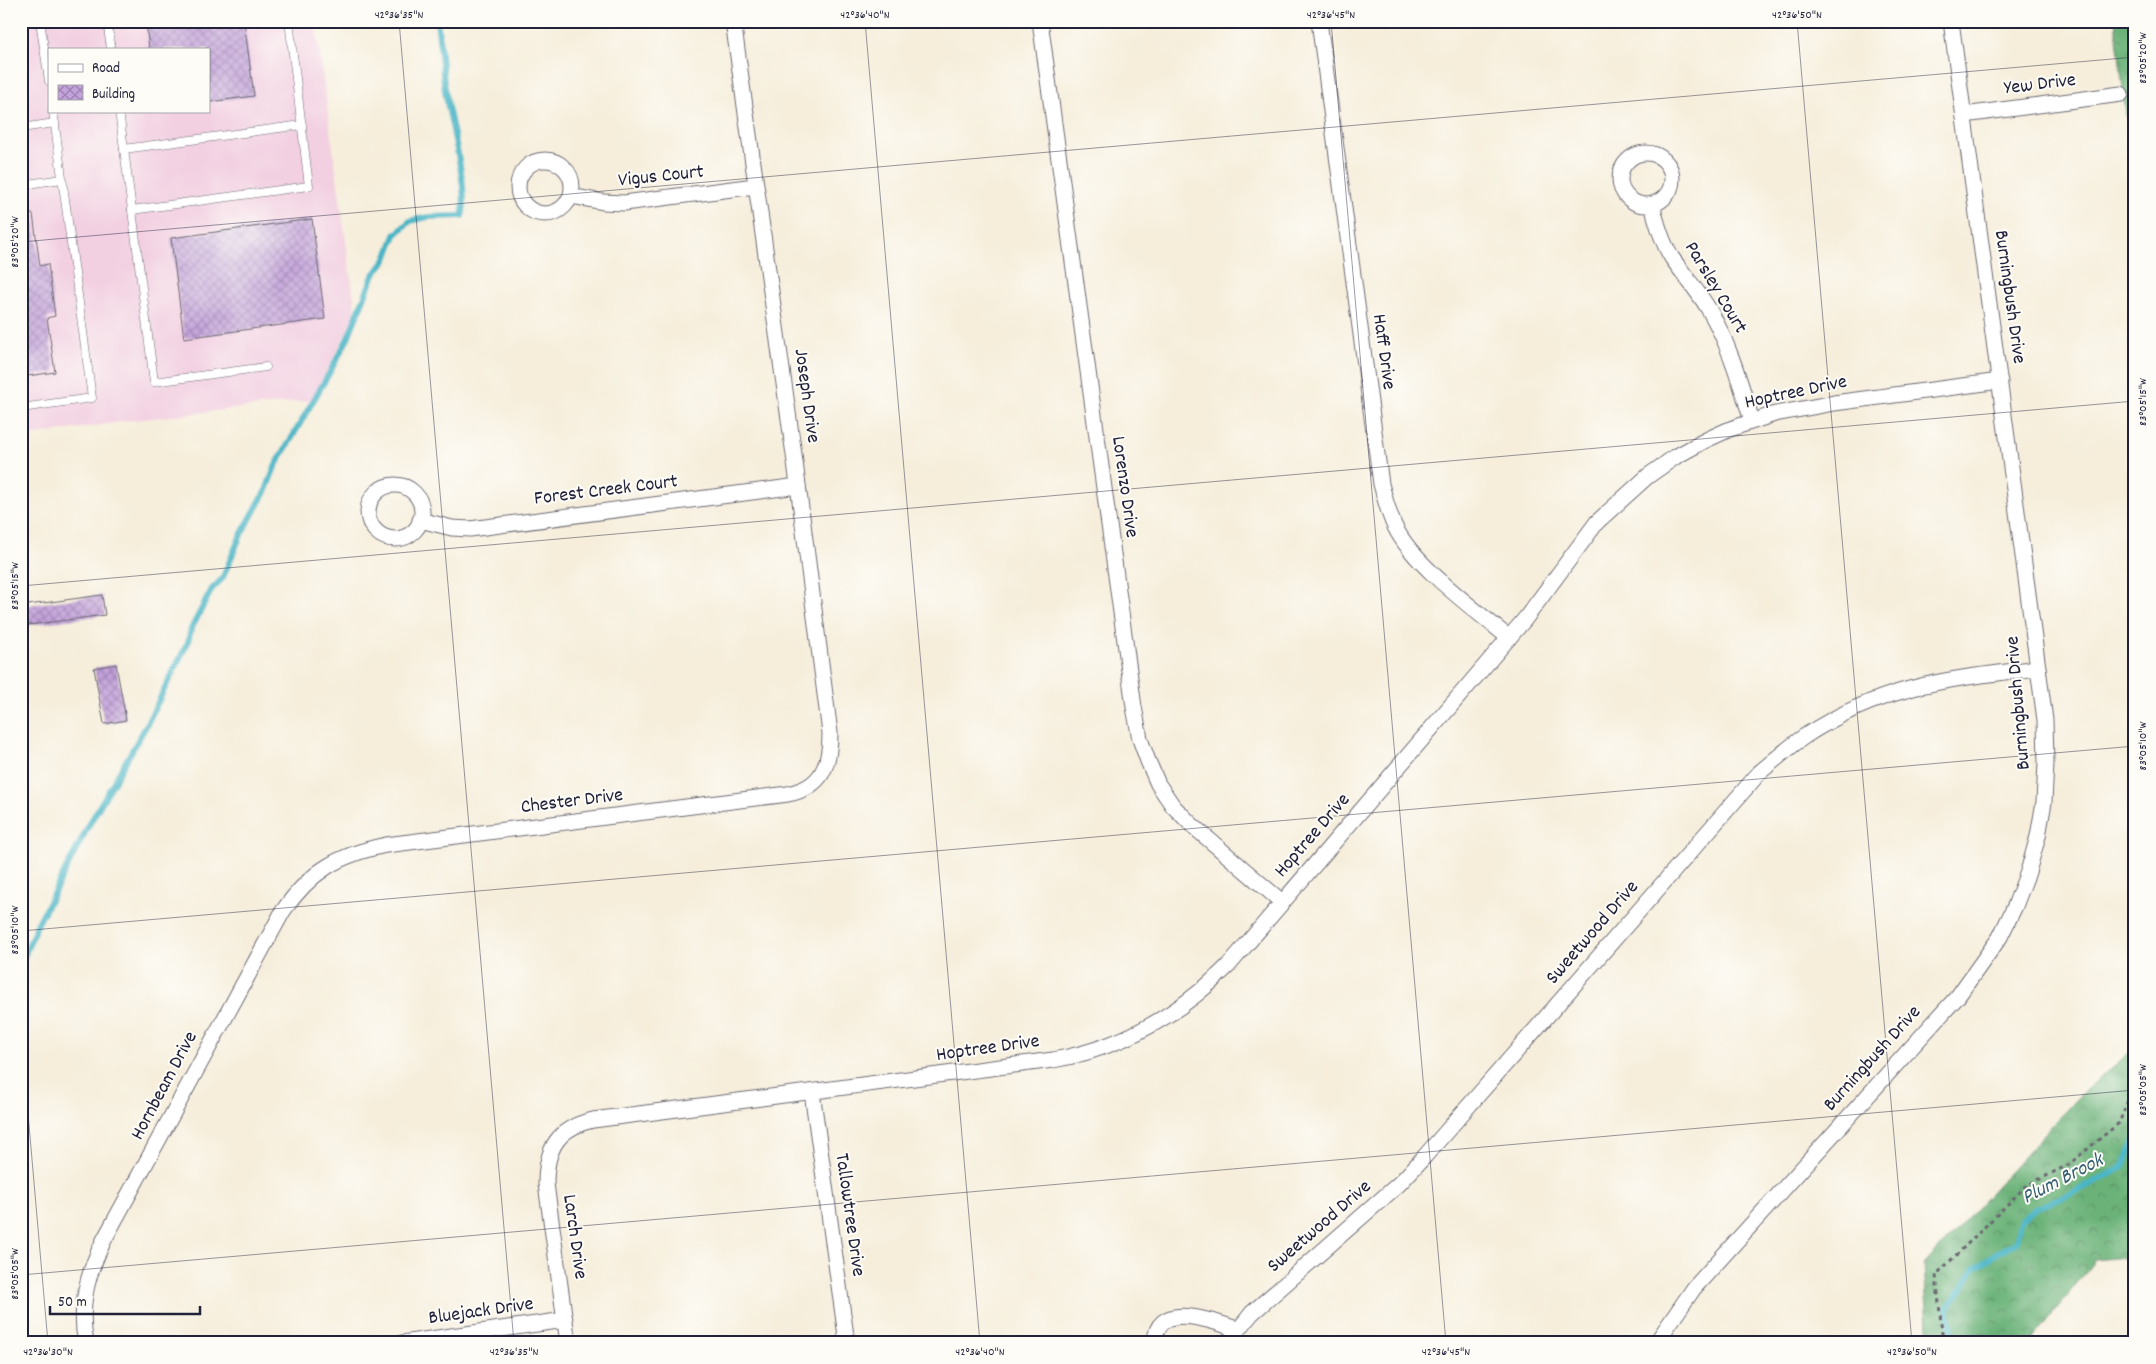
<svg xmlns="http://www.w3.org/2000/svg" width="2156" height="1364" font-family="Dekko,sans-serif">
<defs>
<pattern id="forest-crowns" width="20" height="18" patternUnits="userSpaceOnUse" patternTransform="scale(1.25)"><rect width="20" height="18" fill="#6bb278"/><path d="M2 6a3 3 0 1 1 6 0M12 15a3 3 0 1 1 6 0" fill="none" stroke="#589064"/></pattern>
<pattern id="building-cross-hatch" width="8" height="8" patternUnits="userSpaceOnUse" patternTransform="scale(1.25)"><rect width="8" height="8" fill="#c3a1da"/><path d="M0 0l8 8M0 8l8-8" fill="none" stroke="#9e83b2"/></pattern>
</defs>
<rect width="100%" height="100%" fill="#fdfcf7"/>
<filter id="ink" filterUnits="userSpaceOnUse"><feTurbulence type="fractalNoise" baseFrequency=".02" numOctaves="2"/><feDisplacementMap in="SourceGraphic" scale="10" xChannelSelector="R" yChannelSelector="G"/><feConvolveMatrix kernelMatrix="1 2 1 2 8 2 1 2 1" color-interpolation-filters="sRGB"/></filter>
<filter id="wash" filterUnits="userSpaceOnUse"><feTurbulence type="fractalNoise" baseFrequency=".0096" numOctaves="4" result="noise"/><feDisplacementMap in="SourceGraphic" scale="20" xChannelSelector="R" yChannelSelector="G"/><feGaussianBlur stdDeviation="1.12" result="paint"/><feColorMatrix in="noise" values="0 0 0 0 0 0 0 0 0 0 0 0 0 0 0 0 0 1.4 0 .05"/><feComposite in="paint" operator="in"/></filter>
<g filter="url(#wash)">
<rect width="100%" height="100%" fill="#f6eedb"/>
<path fill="#f2cfe1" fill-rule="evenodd" d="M21 21H315L356 313 313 400 127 421 21 437ZM49 49H209V111H49Z"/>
<g fill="url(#forest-crowns)" stroke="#466a5a">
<path d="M2115 21H2135V192Z"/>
<path d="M2135 1048V1256L2095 1260 2030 1343H1929L1924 1265 2080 1095Z"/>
</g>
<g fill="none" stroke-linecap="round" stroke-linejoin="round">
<g stroke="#49b5c6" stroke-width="6">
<path d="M21 964 37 925 91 821 145 728 188 642 191 629 212 589 222 579 240 537 266 490 275 467 331 370 347 340 373 276 386 259 395 235 410 221 428 217 462 216C470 192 449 119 445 90 442 68 440 44 437 21"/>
<path d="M1955 1343 1947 1310 1975 1268 2016 1241 2020 1221 2036 1208 2060 1199 2124 1167 2135 1138"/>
</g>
</g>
<g id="blocks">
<g fill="url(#building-cross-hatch)">
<path d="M146 21H244L254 96 209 102V49H149Z"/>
<path d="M33 214 40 266 48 264 55 316 47 318 55 372 21 377V215Z"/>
<path d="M312 219 325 319 184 338 171 238Z"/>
<path d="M102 595 105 615 21 626V606Z"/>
<path d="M116 664 126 720 104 724 94 668Z"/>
</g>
</g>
</g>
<g filter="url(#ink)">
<use href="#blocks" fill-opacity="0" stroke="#6c6973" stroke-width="1"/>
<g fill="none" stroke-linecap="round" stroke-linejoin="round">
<defs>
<g id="lane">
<path d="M40 21 49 81"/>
<path d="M107 21 111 49"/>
<path d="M119 111 132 210 309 186 289 21"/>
<path d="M21 128 55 123"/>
<path d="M124 149 302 125"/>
<path d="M21 185 62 179"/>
<path d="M132 210 154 382 266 367"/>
<path d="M21 408 92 398 53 111"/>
</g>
<g id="street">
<path d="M1040 21 1134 707 1140 739 1148 761 1158 784 1173 806 1193 826 1282 902"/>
<path d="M1319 21 1381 484C1385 498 1388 513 1395 527 1414 566 1476 610 1509 638"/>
<path d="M1964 115 2121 94"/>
<circle cx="1646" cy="179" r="26"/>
<circle cx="545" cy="187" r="27"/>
<path d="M571 196 603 202 624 203 755 186"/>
<path d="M1652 205C1657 223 1662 242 1672 258 1684 275 1697 290 1708 308 1729 343 1740 382 1752 421"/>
<circle cx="395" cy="512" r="27"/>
<path d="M420 520 452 528 470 529 798 486"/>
<path d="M812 1092 847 1343"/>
<path d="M86 1343C78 1305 88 1273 104 1240L283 911C311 871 338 855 386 845L788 794C822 787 830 766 830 733L795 462 733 21"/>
<path d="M402 1343 565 1320"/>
<path d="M568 1343 546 1184C546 1149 557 1128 593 1120L1053 1060C1122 1048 1179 1015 1228 966L1525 619 1597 522 1648 476 1675 457 1706 440 1730 429 1775 414 1834 403 2000 381"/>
<path d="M1155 1343C1155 1298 1214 1322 1237 1329"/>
<path d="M1228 1343 1252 1313 1400 1183 1425 1156 1760 772C1775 760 1789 747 1805 736 1882 685 1949 679 2038 668"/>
<path d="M1656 1343 1694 1288 1958 996 2000 937 2015 906 2028 872 2038 836 2044 802 2046 763 2045 720 1951 21"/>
</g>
</defs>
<use href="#lane" stroke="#6c6973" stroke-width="9"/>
<use href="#street" stroke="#6c6973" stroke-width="17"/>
<path stroke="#6c6973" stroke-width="3" stroke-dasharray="4 4" stroke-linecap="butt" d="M1943 1343 1936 1275 2026 1186 2068 1165 2119 1123 2129 1098 2135 1090"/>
<use href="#lane" stroke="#fff" stroke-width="8"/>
<use href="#street" stroke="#fff" stroke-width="15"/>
</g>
</g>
<path fill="none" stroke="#22223b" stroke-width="1" stroke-opacity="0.45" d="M399 21 514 1343M865 21 980 1343M1331 21 1446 1343M1797 21 1912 1343M21 242 2135 57M21 586 2135 401M21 931 2135 746M21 1033 48 1343M21 1275 2135 1090"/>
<g text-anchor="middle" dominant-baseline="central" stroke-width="4" stroke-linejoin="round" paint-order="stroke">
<g font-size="20" fill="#22223b" stroke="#fdfcf7">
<text transform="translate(2040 85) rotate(-7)">Yew Drive</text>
<text transform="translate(661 177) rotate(-6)">Vigus Court</text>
<text transform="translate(1715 288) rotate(59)">Parsley Court</text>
<text transform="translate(2009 297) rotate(82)">Burningbush Drive</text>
<text transform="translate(1383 352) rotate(82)">Haff Drive</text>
<text transform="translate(1796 393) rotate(-12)">Hoptree Drive</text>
<text transform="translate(806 396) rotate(82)">Joseph Drive</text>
<text transform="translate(1124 487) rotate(82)">Lorenzo Drive</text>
<text transform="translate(606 491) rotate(-7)">Forest Creek Court</text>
<text transform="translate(2019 703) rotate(-95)">Burningbush Drive</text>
<text transform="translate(572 802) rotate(-7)">Chester Drive</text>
<text transform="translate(1313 836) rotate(-49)">Hoptree Drive</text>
<text transform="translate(1593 933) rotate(-49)">Sweetwood Drive</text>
<text transform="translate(988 1049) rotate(-8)">Hoptree Drive</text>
<text transform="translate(1873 1059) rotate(-48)">Burningbush Drive</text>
<text transform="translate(165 1086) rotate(-62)">Hornbeam Drive</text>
<text transform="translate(849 1215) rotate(82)">Tallowtree Drive</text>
<text transform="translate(1320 1227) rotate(-41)">Sweetwood Drive</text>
<text transform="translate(574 1237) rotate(82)">Larch Drive</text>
<text transform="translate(481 1312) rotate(-8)">Bluejack Drive</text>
</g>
<g font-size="21" font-style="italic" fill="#325d73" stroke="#fdfcf7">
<text transform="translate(2063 1180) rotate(-27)">Plum Brook</text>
</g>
</g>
<rect width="2156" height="1364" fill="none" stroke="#fdfcf7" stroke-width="55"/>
<rect x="48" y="48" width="162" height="65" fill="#fdfcf7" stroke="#a5a5ac"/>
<rect x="58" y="64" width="25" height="8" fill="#ffffff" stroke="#a5a5ac"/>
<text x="92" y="72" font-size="15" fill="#22223b">Road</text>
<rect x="58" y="85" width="25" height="15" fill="url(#building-cross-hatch)" stroke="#a5a5ac"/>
<text x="92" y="98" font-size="15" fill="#22223b">Building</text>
<path d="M50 1306v8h150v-8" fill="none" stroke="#22223b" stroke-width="2.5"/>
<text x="58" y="1306" font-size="15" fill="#22223b" stroke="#fdfcf7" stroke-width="4" paint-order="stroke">50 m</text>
<rect x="28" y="28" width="2100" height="1308" fill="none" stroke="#22223b" stroke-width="2"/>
<g font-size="12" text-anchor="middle" fill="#22223b">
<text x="399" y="18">42°36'35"N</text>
<text x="865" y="18">42°36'40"N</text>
<text x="1331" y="18">42°36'45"N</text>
<text x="1797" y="18">42°36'50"N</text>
<text transform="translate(2142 58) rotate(-90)" y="4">83°05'20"W</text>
<text transform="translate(14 242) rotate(-90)" y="4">83°05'20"W</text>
<text transform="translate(2142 402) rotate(-90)" y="4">83°05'15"W</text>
<text transform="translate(14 586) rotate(-90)" y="4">83°05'15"W</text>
<text transform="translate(2142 746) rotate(-90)" y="4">83°05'10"W</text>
<text transform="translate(14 930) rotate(-90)" y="4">83°05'10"W</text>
<text transform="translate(2142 1090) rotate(-90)" y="4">83°05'05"W</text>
<text transform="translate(14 1274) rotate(-90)" y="4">83°05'05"W</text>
<text x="48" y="1355">42°36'30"N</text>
<text x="514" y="1355">42°36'35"N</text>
<text x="980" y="1355">42°36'40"N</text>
<text x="1446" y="1355">42°36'45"N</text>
<text x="1912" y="1355">42°36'50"N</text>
</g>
</svg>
